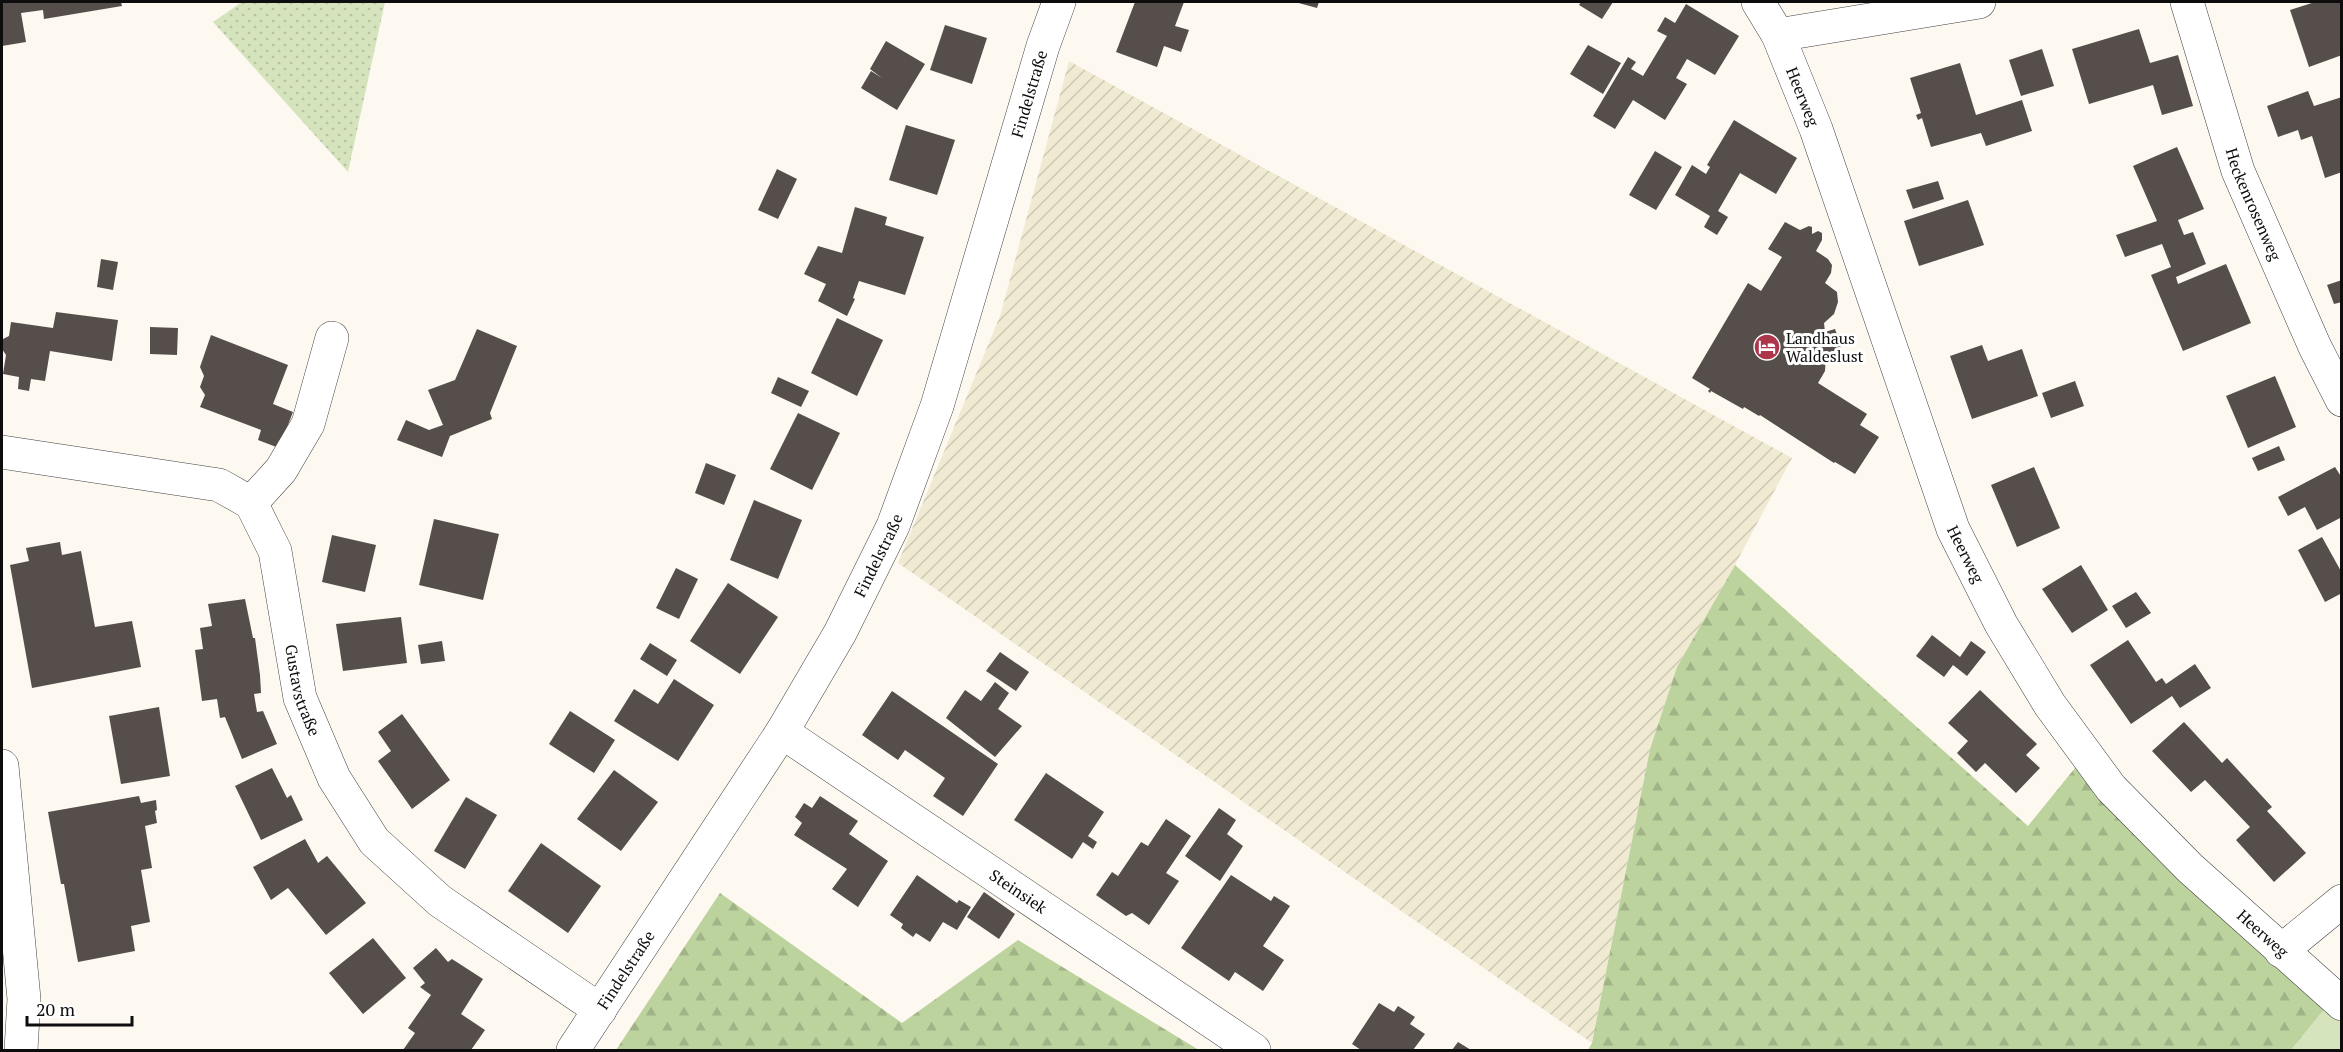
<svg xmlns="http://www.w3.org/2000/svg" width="2343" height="1052" font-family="'PT Serif',serif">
<defs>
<pattern id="farmland-furrows" width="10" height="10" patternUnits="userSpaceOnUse" patternTransform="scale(1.5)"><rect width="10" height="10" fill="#f0ead3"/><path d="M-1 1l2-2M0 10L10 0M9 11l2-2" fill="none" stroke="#cdc8b4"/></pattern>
<pattern id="forest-firs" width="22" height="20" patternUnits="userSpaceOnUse" patternTransform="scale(1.5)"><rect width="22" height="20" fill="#bdd39e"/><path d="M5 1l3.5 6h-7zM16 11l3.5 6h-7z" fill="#a1b487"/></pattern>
<pattern id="garden-dots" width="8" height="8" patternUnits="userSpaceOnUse" patternTransform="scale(1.5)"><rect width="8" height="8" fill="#d6e4bd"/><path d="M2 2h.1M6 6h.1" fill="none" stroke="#b6c2a1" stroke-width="1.8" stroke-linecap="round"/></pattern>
</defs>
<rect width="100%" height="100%" fill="#fdf9f0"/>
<path fill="url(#farmland-furrows)" d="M1069 61 1792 458 1737 561 1677 667 1650 749 1592 1043 898 563 1000 316Z"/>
<path fill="#d6e4bd" d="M2331 1001 2341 1009V1050H2291Z"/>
<g fill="url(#forest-firs)">
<path d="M1735 565 2028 826 2079 763 2331 1001 2291 1050H1588L1592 1043 1650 749 1677 667Z"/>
<path d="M720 893 902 1023 1018 940 1199 1050H616Z"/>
</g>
<path fill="url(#garden-dots)" d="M242 2H385L348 172 213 22Z"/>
<g fill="#554e4b">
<path d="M2 2H121L122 6 44 19 43 10 21 13 26 42 2 46Z"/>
<path d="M1135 2H1184L1175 26 1189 30 1181 52 1164 46 1157 67 1116 52Z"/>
<path d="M1295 2H1319L1317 8Z"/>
<path d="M1581 2H1613L1602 19 1579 5Z"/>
<path d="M2315 2H2342V55L2309 67 2290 10Z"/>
<path d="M1686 4 1739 36 1715 75 1687 59 1676 78 1687 84 1665 120 1633 100 1615 129 1593 116 1628 57 1636 62 1631 69 1643 76 1667 36 1657 31 1665 17 1675 23Z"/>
<path d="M945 25 987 38 972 84 930 70Z"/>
<path d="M2139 29 2150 63 2178 55 2193 106 2162 115 2153 85 2089 104 2072 49Z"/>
<path d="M886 41 925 64 897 110 861 88 871 71 882 78 870 69Z"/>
<path d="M1588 45 1621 63 1603 94 1570 74Z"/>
<path d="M2042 49 2054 86 2021 96 2009 60Z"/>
<path d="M1960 63 1976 115 2022 100 2032 131 1986 146 1981 133 1931 147 1922 118 1918 120 1916 115 1921 113 1910 78Z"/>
<path d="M2308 91 2314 106 2342 97V172L2325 178 2312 136 2301 140 2298 130 2278 137 2267 106Z"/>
<path d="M1734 120 1797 158 1776 194 1740 173 1718 211 1728 217 1717 235 1704 227 1710 216 1675 195 1692 165 1706 174 1710 167 1707 165Z"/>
<path d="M906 125 955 140 937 195 889 180Z"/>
<path d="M2177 147 2204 209 2178 220 2184 235 2193 232 2206 264 2176 277 2178 284 2226 264 2251 323 2183 351 2151 275 2171 267 2162 244 2125 257 2116 235 2157 221 2133 166Z"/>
<path d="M1655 151 1682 167 1656 210 1629 195Z"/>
<path d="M777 169 797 179 778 219 758 210Z"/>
<path d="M1938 181 1944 199 1913 209 1906 190Z"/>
<path d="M1968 200 1984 245 1919 266 1904 221Z"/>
<path d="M855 207 887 217 885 225 924 237 905 295 859 281 853 298 855 299 847 316 818 301 826 284 804 274 818 246 842 253Z"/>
<path d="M1785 222 1800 230 1809 226 1812 227V234L1818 231 1822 233V240L1816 251 1828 259 1832 265 1831 273 1825 283 1837 292 1838 302 1834 314 1824 323 1825 332 1835 329 1843 352 1826 356 1825 371 1818 383 1867 414 1860 425 1879 437 1855 474 1835 462 1834 463 1760 415 1759 416 1744 407 1743 409 1711 391 1710 393 1708 391 1710 389 1692 378 1748 283 1761 291 1782 257 1768 249Z"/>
<path d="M101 259 118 262 113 290 97 287Z"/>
<path d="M2342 280V302L2334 304 2327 285Z"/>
<path d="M56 312 118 320 112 361 50 351 45 381 31 379 29 391 18 389 19 377 3 374 6 355 2 349 3 339 9 336 11 322 53 328Z"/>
<path d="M837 318 883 340 857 396 811 373Z"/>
<path d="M150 327 178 328 177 355 150 354Z"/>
<path d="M477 329 517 346 490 413 492 419 450 436 442 457 397 440 406 420 429 430 443 425 428 390 455 380Z"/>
<path d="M211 335 288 365 273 404 293 412 279 448 258 440 261 430 200 407 205 395 200 387 204 376 200 367Z"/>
<path d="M1982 345 1988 361 2022 349 2038 396 1972 419 1950 356Z"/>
<path d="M2275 376 2296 427 2248 448 2226 396Z"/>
<path d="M778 377 809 391 801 407 771 393Z"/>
<path d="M2075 381 2084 406 2051 418 2042 393Z"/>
<path d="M798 413 840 433 812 490 770 469Z"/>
<path d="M2279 446 2285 460 2258 471 2252 458Z"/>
<path d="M706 463 736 475 724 505 695 493Z"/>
<path d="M2034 467 2060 528 2017 547 1991 485Z"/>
<path d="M2335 467 2342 478 2340 499 2342 517 2317 530 2305 507 2288 516 2278 497Z"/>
<path d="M754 500 802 520 778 579 730 560Z"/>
<path d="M434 519 499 534 483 600 419 585Z"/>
<path d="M332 535 376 545 365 592 322 582Z"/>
<path d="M2322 537 2342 573V593L2325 602 2298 550Z"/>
<path d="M60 542 62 555 81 551 95 627 132 621 141 667 32 688 10 565 29 561 26 548Z"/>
<path d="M2081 565 2108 610 2072 633 2042 589Z"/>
<path d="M676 568 698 579 679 619 656 608Z"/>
<path d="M728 583 778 617 740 674 690 641Z"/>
<path d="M2136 592 2151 613 2126 628 2112 606Z"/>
<path d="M245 599 253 638H255L260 675 261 693 254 694 257 712 263 711 277 744 242 759 225 717 220 718 217 699 202 701 195 650 203 649 200 628 212 626 208 604Z"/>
<path d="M401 617 407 663 343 671 336 624Z"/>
<path d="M1932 635 1960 657 1971 641 1986 652 1967 676 1953 665 1944 677 1916 656Z"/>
<path d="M2128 640 2156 682 2162 678 2166 684 2195 664 2211 688 2180 708 2172 696 2131 724 2090 665Z"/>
<path d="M442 641 445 661 421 664 418 645Z"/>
<path d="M650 643 677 660 667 676 640 659Z"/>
<path d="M1000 652 1029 672 1016 691 986 671Z"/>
<path d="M674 679 714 705 678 761 614 721 634 689 658 704Z"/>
<path d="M995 682 1009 693 998 709 1022 726 995 757 946 718 965 690 981 701Z"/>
<path d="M1980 690 2037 744 2026 755 2040 768 2016 793 1985 763 1976 772 1957 753 1968 741 1948 723Z"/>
<path d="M892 691 998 764 963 816 933 796 945 778 905 750 898 760 862 735Z"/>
<path d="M159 707 170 776 121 784 109 716Z"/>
<path d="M570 711 615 740 594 773 549 744Z"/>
<path d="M402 714 450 780 412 809 378 761 391 751 378 732Z"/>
<path d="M2184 722 2222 763 2227 758 2272 807 2267 811 2306 853 2274 882 2236 840 2250 827 2205 780 2191 792 2152 751Z"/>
<path d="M272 768 287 798 291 795 303 820 261 840 235 786Z"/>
<path d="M614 770 658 802 621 851 577 819Z"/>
<path d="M1046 773 1104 812 1088 836 1097 842 1093 849 1083 842 1072 859 1014 820Z"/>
<path d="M139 796 141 803 156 800 157 810 155 811 157 823 145 826 152 868 141 870 150 922 131 926 135 951 78 962 64 884H61L48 812Z"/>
<path d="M820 796 858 821 849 834 888 861 858 907 832 889 847 869 794 835 802 823 795 817 804 803 812 808Z"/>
<path d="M466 797 497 815 465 869 434 851Z"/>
<path d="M1219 808 1236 820 1227 834 1243 846 1220 881 1185 856Z"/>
<path d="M1166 819 1191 836 1166 873 1179 881 1149 925 1132 913 1126 916 1096 895 1112 872 1118 876 1141 842 1148 846Z"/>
<path d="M305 839 318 863 327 856 366 903 326 935 288 888 271 900 253 867Z"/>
<path d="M541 843 601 886 568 933 508 891Z"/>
<path d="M917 875 957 903 959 900 971 907 957 930 943 922 930 942 916 933 913 937 901 928 903 924 890 915Z"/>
<path d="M1231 875 1271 901 1274 896 1290 906 1263 946 1284 960 1263 991 1235 972 1229 981 1181 948Z"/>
<path d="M984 892 1015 914 999 939 967 917Z"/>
<path d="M373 938 406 978 363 1014 329 973Z"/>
<path d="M436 948 448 962 452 959 483 979 461 1014 485 1030 471 1050H403L415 1033 408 1028 431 995 420 987 425 983 413 968Z"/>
<path d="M1379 1003 1394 1012 1398 1006 1415 1017 1410 1024 1425 1034 1413 1050H1361L1352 1044Z"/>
<path d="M1458 1042 1471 1050H1452Z"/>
</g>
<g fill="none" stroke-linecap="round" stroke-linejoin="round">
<defs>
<g id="minor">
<path id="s1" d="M1758 2 1778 35 1816 129 1953 529 2001 624 2050 705 2111 788 2190 868 2342 1004"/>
<path id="s2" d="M2187 2 2238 171 2315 347 2342 400"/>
<path d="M1778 35 1979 2"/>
<path id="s3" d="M2 452 219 485 251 503 275 551 300 698 334 778 374 841 440 901 600 1010"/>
<path d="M251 503 281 470 308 424 332 338"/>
<path id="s4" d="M782 732 1254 1050"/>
<path d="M2 766 24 999 21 1050"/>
<path d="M2281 951 2342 901"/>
<path id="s5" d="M573 1050 782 732 840 633 893 526 937 406 1043 46 1059 2"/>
</g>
</defs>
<use href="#minor" stroke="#404040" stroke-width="34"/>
<use href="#minor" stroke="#fff" stroke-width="33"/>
</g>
<defs>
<symbol id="hotel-disc" viewBox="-11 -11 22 22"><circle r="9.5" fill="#ad364b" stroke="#fff"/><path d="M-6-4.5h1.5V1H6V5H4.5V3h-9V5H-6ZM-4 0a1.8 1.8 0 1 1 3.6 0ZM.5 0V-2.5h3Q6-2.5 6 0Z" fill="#fff"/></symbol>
</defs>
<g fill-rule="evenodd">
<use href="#hotel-disc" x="1752" y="332" width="30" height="30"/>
</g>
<g text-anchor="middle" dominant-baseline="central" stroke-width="6" stroke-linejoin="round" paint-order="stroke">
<g font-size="16" fill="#0d0d0d" stroke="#fff">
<text stroke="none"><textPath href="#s5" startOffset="1068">Findelstraße</textPath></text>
<text stroke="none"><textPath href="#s1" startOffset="105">Heerweg</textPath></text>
<text stroke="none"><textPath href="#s2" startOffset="213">Heckenrosenweg</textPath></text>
<text stroke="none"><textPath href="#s5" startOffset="582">Findelstraße</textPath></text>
<text stroke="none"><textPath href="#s1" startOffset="591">Heerweg</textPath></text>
<text stroke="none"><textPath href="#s3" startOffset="452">Gustavstraße</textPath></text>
<text stroke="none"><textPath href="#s4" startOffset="285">Steinsiek</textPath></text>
<text stroke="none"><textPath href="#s1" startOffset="1077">Heerweg</textPath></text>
<text stroke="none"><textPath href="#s5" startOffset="96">Findelstraße</textPath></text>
</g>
<g font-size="16" fill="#0d0d0d" stroke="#fff" text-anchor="start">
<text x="1786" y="338">Landhaus<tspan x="1786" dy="18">Waldeslust</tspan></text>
</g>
</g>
<rect width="2343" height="1052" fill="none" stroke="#0d0d0d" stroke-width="6"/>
<path d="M27 1016v9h105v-9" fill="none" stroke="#0d0d0d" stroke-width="3"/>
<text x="36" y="1016" font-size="18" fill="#0d0d0d" stroke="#ffffff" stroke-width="4.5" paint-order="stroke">20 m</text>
</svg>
